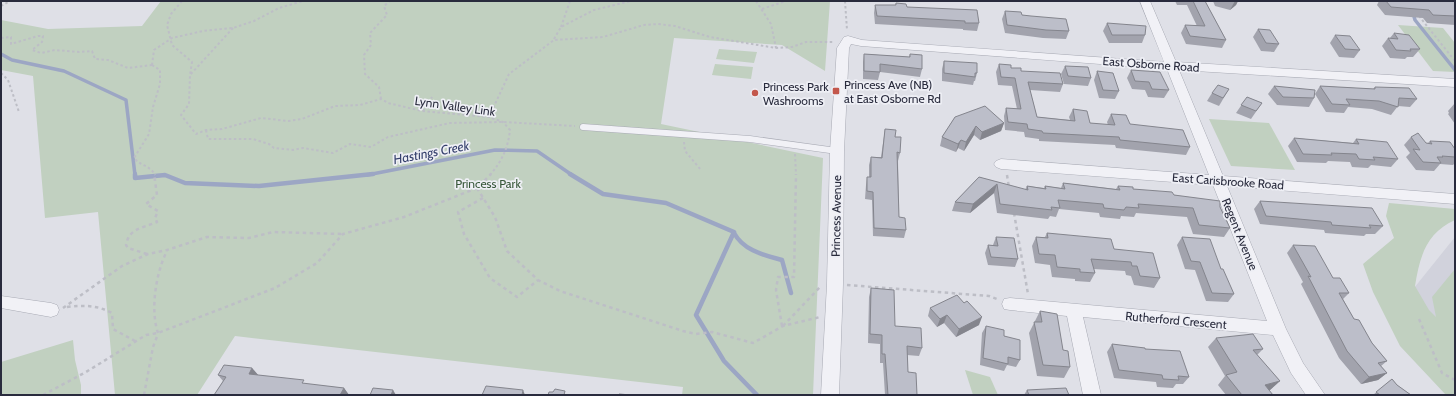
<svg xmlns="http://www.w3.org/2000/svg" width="1456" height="396" font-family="Cabin,sans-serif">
<rect width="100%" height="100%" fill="#dfe0e7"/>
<path fill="#d1d2dc" d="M1455 237V353L1406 298Z"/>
<g fill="#c1d0c0">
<path d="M161 1H830L825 71 782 45 674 38 661 124 823 158 813 395H682L683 387 235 336 197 395H115L98 212 45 218 33 76 1 70V20L48 29 142 26Z"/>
<path d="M1398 25 1443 28 1455 43V72L1433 71Z"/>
<path d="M719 49 757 52 754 63 716 59Z"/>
<path d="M715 64 753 67 751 79 712 75Z"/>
<path d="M1209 119 1269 123 1295 170 1231 166Z"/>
<path d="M1389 203 1455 209V220C1426 233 1420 256 1415 286L1429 310 1436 317 1432 297 1455 269V395H1446L1400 346 1373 292 1363 264 1394 238 1386 216Z"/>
<path d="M73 340 75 360 81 385V395H1V362Z"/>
<path d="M965 370 990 377 998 395H973Z"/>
</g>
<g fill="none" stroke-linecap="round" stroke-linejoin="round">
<g stroke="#9ca6c4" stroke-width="3.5">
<path d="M1413 13 1415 20 1455 70"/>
<path d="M1 54 12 60 64 71 126 100 135 175"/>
<path d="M367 175 495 150 537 151 572 175"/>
</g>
<g stroke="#9ca6c4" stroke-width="4.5">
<path d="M135 174V178L165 175 185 183 259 186 373 174"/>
<path d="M570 174 603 194 666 203 734 232 696 315 724 361 757 395"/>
<path d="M734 233C744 251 764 255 782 260L791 293"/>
</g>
<defs>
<path id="lane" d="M583 127 750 139 837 151"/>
<g id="street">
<path d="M1140 1H1150L1176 62 1455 79V87L1179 70 1223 176 1455 194V204L1227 186 1286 329 1303 363 1325 395H1306L1291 373 1273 335 1083 317 1101 395H1083L1067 316 1010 310 1004 309 1002 304 1004 299 1010 298 1267 321 1213 185 1001 169 996 167 994 164 996 161 1001 159 1209 175 1167 69 861 46 851 44 849 48 844 151 843 284 839 395H821L827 284 830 151 837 48 844 37 848 36 862 40 1164 62Z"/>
<path d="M1 296 51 303 57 305 59 310 57 315 51 317 1 308Z"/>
</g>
</defs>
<use href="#lane" stroke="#a8aab4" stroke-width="7"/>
<use href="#street" stroke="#a8aab4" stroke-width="1"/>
<g stroke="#bdbec6" stroke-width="2" stroke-dasharray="2.5 2.5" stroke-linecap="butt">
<path d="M182 1 171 14 167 25 172 45 192 62 190 75"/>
<path d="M756 1 771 24 776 48"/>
<path d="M845 1 847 30"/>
<path d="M1 6 10 1"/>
<path d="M762 9 786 1"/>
<path d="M1419 16 1455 61"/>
<path d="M561 27 570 1"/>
<path d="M233 28 190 75 189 104 181 115 196 134 206 130 222 129 261 118 288 121 302 119 335 106 360 105 381 99 388 103 422 111 489 117 503 122 510 130C508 148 502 161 490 175"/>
<path d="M1 38 11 37V44L38 36H43L42 42 32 50 41 53 55 50 79 52 92 51 95 59 108 60 128 68 152 65"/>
<path d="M554 39 561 27 594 10 631 1"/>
<path d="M152 65 154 50 172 38 203 31 233 28 254 21 279 8 303 1"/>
<path d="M152 65 160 70V84L153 107 149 134 134 158C140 166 150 165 155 175"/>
<path d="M1 73 8 80 19 112"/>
<path d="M381 99 379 87 365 74 364 55 371 45 370 33 387 15 384 6 390 1"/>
<path d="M423 111 432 97"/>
<path d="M489 117 509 74 554 40 603 37 644 25 658 24 675 26 710 37 776 48 792 47 806 42H834"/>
<path d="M206 130 208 139H253L269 144 274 148 293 150 303 148 333 153 350 144 371 147 388 137 450 123 503 122 575 126"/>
<path d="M684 142 685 151 701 170"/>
<path d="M795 154 796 175"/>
</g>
<g stroke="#bdbec6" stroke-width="2.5" stroke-dasharray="3.5 3.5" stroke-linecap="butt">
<path d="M1007 175 1009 188"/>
<path d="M477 188 495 217 507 251 538 280 560 291 683 331 696 334 712 332 753 343 783 326 820 317"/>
<path d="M483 198 458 212 464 234 490 278 517 297 538 280"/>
<path d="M1014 213 1028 294"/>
<path d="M147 254 128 248 126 245C129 228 143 228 157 222L155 218 158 211 146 204 157 195 154 174"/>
<path d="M847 285 989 296 997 299"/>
<path d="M67 307C84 305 97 305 112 313L113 329 135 341"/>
<path d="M63 308 122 266 148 254 167 250 207 237 249 238 273 232 343 234"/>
<path d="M1419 319 1442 373 1455 380"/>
<path d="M782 326 776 290 778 277H794L796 174"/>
<path d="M783 326 821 286"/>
<path d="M158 333C150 310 156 272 167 251"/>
<path d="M43 395 86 372 146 335 158 333 275 288 317 263 343 234 404 217 477 188 491 174"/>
<path d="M144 395 153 347 158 334"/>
</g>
<use href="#lane" stroke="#f1f1f6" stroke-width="6"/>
<use href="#street" fill="#f1f1f6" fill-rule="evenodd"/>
</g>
<g fill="#a2a3ad">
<path d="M1175 1H1205L1226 40 1222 48 1186 44 1181 33 1185 25 1197 26 1187 5H1177Z"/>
<path d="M1213 1H1238L1236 5 1230 10 1215 6Z"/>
<path d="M1379 1H1455V25L1427 23 1423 18 1385 15 1377 5Z"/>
<path d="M896 3 907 7 979 23 977 31 963 30V29L875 24 874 13 875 5H895Z"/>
<path d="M1005 11 1022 15 1069 31 1066 39 1043 38 1005 33 1002 19Z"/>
<path d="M1107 23 1145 35 1142 43H1109L1103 31Z"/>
<path d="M1258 29 1279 44 1274 52 1261 51 1253 37Z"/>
<path d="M1394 33 1420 49 1413 57H1407L1405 59 1390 58 1382 46 1388 38H1390Z"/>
<path d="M1335 35 1360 50 1354 58 1339 57 1330 43Z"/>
<path d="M864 54 909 57 910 54 922 69 920 77 880 72 878 80 863 79V62Z"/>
<path d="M944 61 977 73 975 81H974L973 85 942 81V69Z"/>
<path d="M999 64 1063 84 1060 92 1030 90 1037 117 1070 120 1069 117 1073 109 1090 123 1108 125 1107 122 1111 114 1130 124 1190 147 1186 155 1116 148 1115 145 1039 141V139L1025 137 1024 132 1005 130 1004 116 1006 108 1017 109 1012 86 998 85 996 72Z"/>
<path d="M1065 66 1091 78 1088 86 1064 84 1061 74Z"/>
<path d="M1131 70 1169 90 1164 98 1148 97 1145 90 1132 89 1127 78Z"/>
<path d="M1097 71 1119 91 1115 99 1099 98 1094 80Z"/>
<path d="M1274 86 1314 98 1309 107 1277 105 1268 94Z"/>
<path d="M1320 86 1373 89 1375 87 1417 99 1410 107 1398 106 1391 115 1372 109 1348 107 1344 113 1326 112 1315 94Z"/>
<path d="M1229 89 1219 106 1207 101 1212 93Z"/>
<path d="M1247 97 1262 103 1251 119 1236 113Z"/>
<path d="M1455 103V124L1448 114 1449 113 1448 111Z"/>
<path d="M955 117 1004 123 1001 131 980 140 974 135 964 151 958 148 956 152 940 146 942 137Z"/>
<path d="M885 129 895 137 900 153 898 161 899 217 906 230 904 238 873 236 872 200 865 199 866 185 867 177H869V165L871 157H881Z"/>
<path d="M1411 137 1426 143H1428L1430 141 1455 149V163L1453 165 1440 164 1434 171 1416 170 1406 157 1410 153 1404 145Z"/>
<path d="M1294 138 1353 143 1356 139 1398 159 1391 167 1371 165 1368 168 1352 167 1350 162 1328 161 1326 163 1297 162 1288 146Z"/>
<path d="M979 177 1025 190 1027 186 1044 188 1045 186 1061 188 1063 183 1116 189 1118 186 1133 189 1174 195 1220 207 1230 228 1224 237 1193 234 1187 217 1136 213 1134 217 1121 216 1120 219 1100 217 1099 213 1059 209 1056 217 1050 216 1048 219 997 213 994 193 970 213 952 211 955 202Z"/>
<path d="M1260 201 1383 226 1375 234H1366L1364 236 1325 233 1324 230 1260 224 1254 209Z"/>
<path d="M1047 233 1114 249 1160 278 1154 288 1134 285 1131 276 1126 275 1125 271 1094 269 1095 273 1090 282 1075 281V279L1052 277 1050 265 1035 263 1032 246 1036 237H1045Z"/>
<path d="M996 237 1018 259 1015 267 988 265 985 253 988 245H993Z"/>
<path d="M1182 237 1221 269 1234 294 1228 302 1206 301 1195 270 1185 269 1177 245Z"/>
<path d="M1293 245 1333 278 1349 293 1343 299 1354 319 1372 343 1387 361 1381 366 1387 373 1378 380 1361 384 1339 358 1301 284 1303 282 1287 253Z"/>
<path d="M871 288 895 326 922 348 919 356 907 355 908 372 917 395H885L883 363H880V344L868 343 869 297Z"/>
<path d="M930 308 979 325 956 337 944 323 937 327 928 316Z"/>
<path d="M1040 311 1063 350 1070 367 1064 378 1037 376 1029 333Z"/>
<path d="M986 326 1004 336 1020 360 1016 367 1007 365 1004 371 980 365 982 333Z"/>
<path d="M1216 338 1263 349 1257 355 1280 381 1270 390 1269 391 1273 395H1226L1218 385 1225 376 1208 347Z"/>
<path d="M1112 344 1145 349 1189 377 1183 384H1176L1173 388 1157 387 1156 382 1114 378 1107 352Z"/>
<path d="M252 368 258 375 306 384 344 388 349 395H214L223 381 218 375Z"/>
<path d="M1392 379 1397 385 1411 395H1373Z"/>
<path d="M1027 390 1069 395H1024Z"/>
</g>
<g fill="#84858d">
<path d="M1235 1H1238L1236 5 1230 10Z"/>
<path d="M1004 123 1001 131 980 140 982 132Z"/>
<path d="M976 126 974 135 964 151 966 142Z"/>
<path d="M961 140 958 148 956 152 958 144Z"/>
<path d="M997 184 994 193 970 213 973 204Z"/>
<path d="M947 315 944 323 937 327 940 319Z"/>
<path d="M982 317 979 325 956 337 959 329Z"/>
<path d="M252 368 259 376 249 374Z"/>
<path d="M1387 373 1378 380 1361 384 1369 377Z"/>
<path d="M1280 381 1270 390 1256 395 1265 385Z"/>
<path d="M344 388 349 395H340Z"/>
<path d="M393 390 396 395H391Z"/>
<path d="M523 390 525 395H522Z"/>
</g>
<g fill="#bcbec9" stroke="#84858d">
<path d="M1193 1H1205L1226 40 1190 36 1185 25 1205 26Z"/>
<path d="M1386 1H1455V16L1433 15 1429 10 1391 7Z"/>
<path d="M896 3 906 4 907 7 977 10 979 23H965V21L877 16 875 5H896Z"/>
<path d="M1005 11 1021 12 1022 15 1031 16 1066 19 1069 31 1046 30 1007 25Z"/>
<path d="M1107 23 1146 26 1145 35H1112Z"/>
<path d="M1258 29 1270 30 1279 44 1266 43Z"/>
<path d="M1394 33 1409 35 1420 49H1410L1411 51 1396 50 1388 38 1398 39Z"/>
<path d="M1335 35 1350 36 1360 50 1345 49Z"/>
<path d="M864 54 910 57V54L922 55V69L880 64V72L864 71Z"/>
<path d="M944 61 977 63V73H975V77L944 73Z"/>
<path d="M999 64 1011 65V68H1021V71L1060 73 1063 84 1028 82 1037 117 1075 121 1073 109 1087 111 1090 123 1115 125 1111 114 1126 115 1130 124 1183 130 1190 147 1120 140 1119 137 1043 133 1042 131 1028 129 1027 124 1008 122 1006 108 1021 109 1015 78 1001 77Z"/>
<path d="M1065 66 1088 67 1091 78 1068 76Z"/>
<path d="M1131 70 1160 72 1169 90 1152 89 1149 82 1135 81Z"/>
<path d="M1097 71 1113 73 1119 91 1103 90Z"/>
<path d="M1218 85 1229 89 1223 98 1212 93Z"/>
<path d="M1274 86 1315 90 1314 98 1283 97Z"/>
<path d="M1320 86 1375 89V87L1409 88 1417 99 1399 98 1398 107 1379 101 1346 99 1350 105 1332 104Z"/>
<path d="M1247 97 1262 103 1256 111 1241 105Z"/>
<path d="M985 106 1004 123 982 132 976 126 966 142 961 140 958 144 942 137 955 117Z"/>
<path d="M885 129 896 130 895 137H901L900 153 897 152 899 217 905 218 906 230 874 228 873 192 867 191V177H871V157L882 158Z"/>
<path d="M1418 133 1426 143 1432 144 1430 141 1450 142 1455 149V157L1442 156 1443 157H1437L1441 163 1423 162 1413 149 1420 150 1411 137Z"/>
<path d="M1294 138 1359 144 1356 139 1387 142 1398 159 1373 157 1375 160 1359 159 1356 154 1331 153 1332 155 1303 154Z"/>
<path d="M979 177 1028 190 1027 186 1046 189 1045 186 1065 189 1063 183 1120 190 1118 186 1133 187V189L1172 192 1174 195 1220 201V207L1230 228 1199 225 1193 208 1138 204 1139 208 1126 207 1124 210 1104 208 1103 204 1058 200 1060 208 1051 207 1052 210 1000 204 997 184 973 204 955 202Z"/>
<path d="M1260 201 1372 208 1383 226 1369 225 1371 228 1332 225 1331 222 1266 216Z"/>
<path d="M1047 233 1111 239 1114 249 1153 253 1160 278 1140 276 1137 266H1132L1131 262 1091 259 1095 273 1080 272V269L1057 267 1055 255 1039 254 1036 237 1048 238Z"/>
<path d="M996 237 1014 238 1018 259 991 257 988 245 998 246Z"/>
<path d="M1182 237 1210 239 1221 269H1223L1234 294 1212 293 1200 262 1191 261Z"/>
<path d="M1293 245 1315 246 1333 278H1340L1349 293H1339L1354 319 1359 320 1372 343 1387 361 1378 363 1387 373 1369 377 1347 351 1308 276 1311 277Z"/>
<path d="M871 288 894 290 895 326 921 328 922 348 907 346 908 372 916 373 917 395H888L885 354H882V335L870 334Z"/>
<path d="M957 295 964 303 967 301 982 317 959 329 947 315 940 319 930 308Z"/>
<path d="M1040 311 1057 314 1063 350 1068 351 1070 367 1043 365 1034 322H1042Z"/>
<path d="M986 326 1004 330V336L1020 340V360L1008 357V364L983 358Z"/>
<path d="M1253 334 1263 349 1253 350 1280 381 1265 385 1273 395H1242L1226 375 1237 372 1216 338Z"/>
<path d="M1112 344 1145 348V349L1180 351 1189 377 1178 376 1179 380 1163 379 1162 375 1119 370Z"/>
<path d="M224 365 252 368 249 374 304 380 302 383 344 388 340 395H214L226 377 218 375Z"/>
<path d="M1392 379 1397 385 1411 395H1380L1376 392Z"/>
<path d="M486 386 523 390 522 395H482Z"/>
<path d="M373 388 393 390 391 395H370Z"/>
<path d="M1066 388 1069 395H1029L1027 390Z"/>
<path d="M555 389 565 391 564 395H548L549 392H553Z"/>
<path d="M619 394 631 395H618Z"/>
</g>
<g fill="#c3574c" stroke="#eeeff5" stroke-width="1.5">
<rect x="832" y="87" width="8" height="8" rx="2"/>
<circle cx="755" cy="93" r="4"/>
</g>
<g text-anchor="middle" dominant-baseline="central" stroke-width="3.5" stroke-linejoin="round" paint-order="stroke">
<g font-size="12" fill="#292b3d" stroke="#eeeff5">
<text transform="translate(1151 64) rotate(4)">East Osborne Road</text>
<text transform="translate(455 106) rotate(8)">Lynn Valley Link</text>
<text transform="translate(1228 181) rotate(4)">East Carisbrooke Road</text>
<text transform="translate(836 216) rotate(-89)">Princess Avenue</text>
<text transform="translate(1240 234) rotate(68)">Regent Avenue</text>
<text transform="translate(1176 320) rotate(5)">Rutherford Crescent</text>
</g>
<g font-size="12" fill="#292b3d" stroke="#eeeff5" text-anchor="start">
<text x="844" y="84">Princess Ave (NB)<tspan x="844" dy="14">at East Osborne Rd</tspan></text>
<text x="763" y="86">Princess Park<tspan x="763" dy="14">Washrooms</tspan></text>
</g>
<g font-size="12" fill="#375739" stroke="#eeeff5">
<text x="488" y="183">Princess Park</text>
</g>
<g font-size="13" font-style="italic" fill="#36416d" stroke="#eeeff5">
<text transform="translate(431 152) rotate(-11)">Hastings Creek</text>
</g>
</g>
<rect width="1456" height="396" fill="none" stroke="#292b3d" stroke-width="4"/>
</svg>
